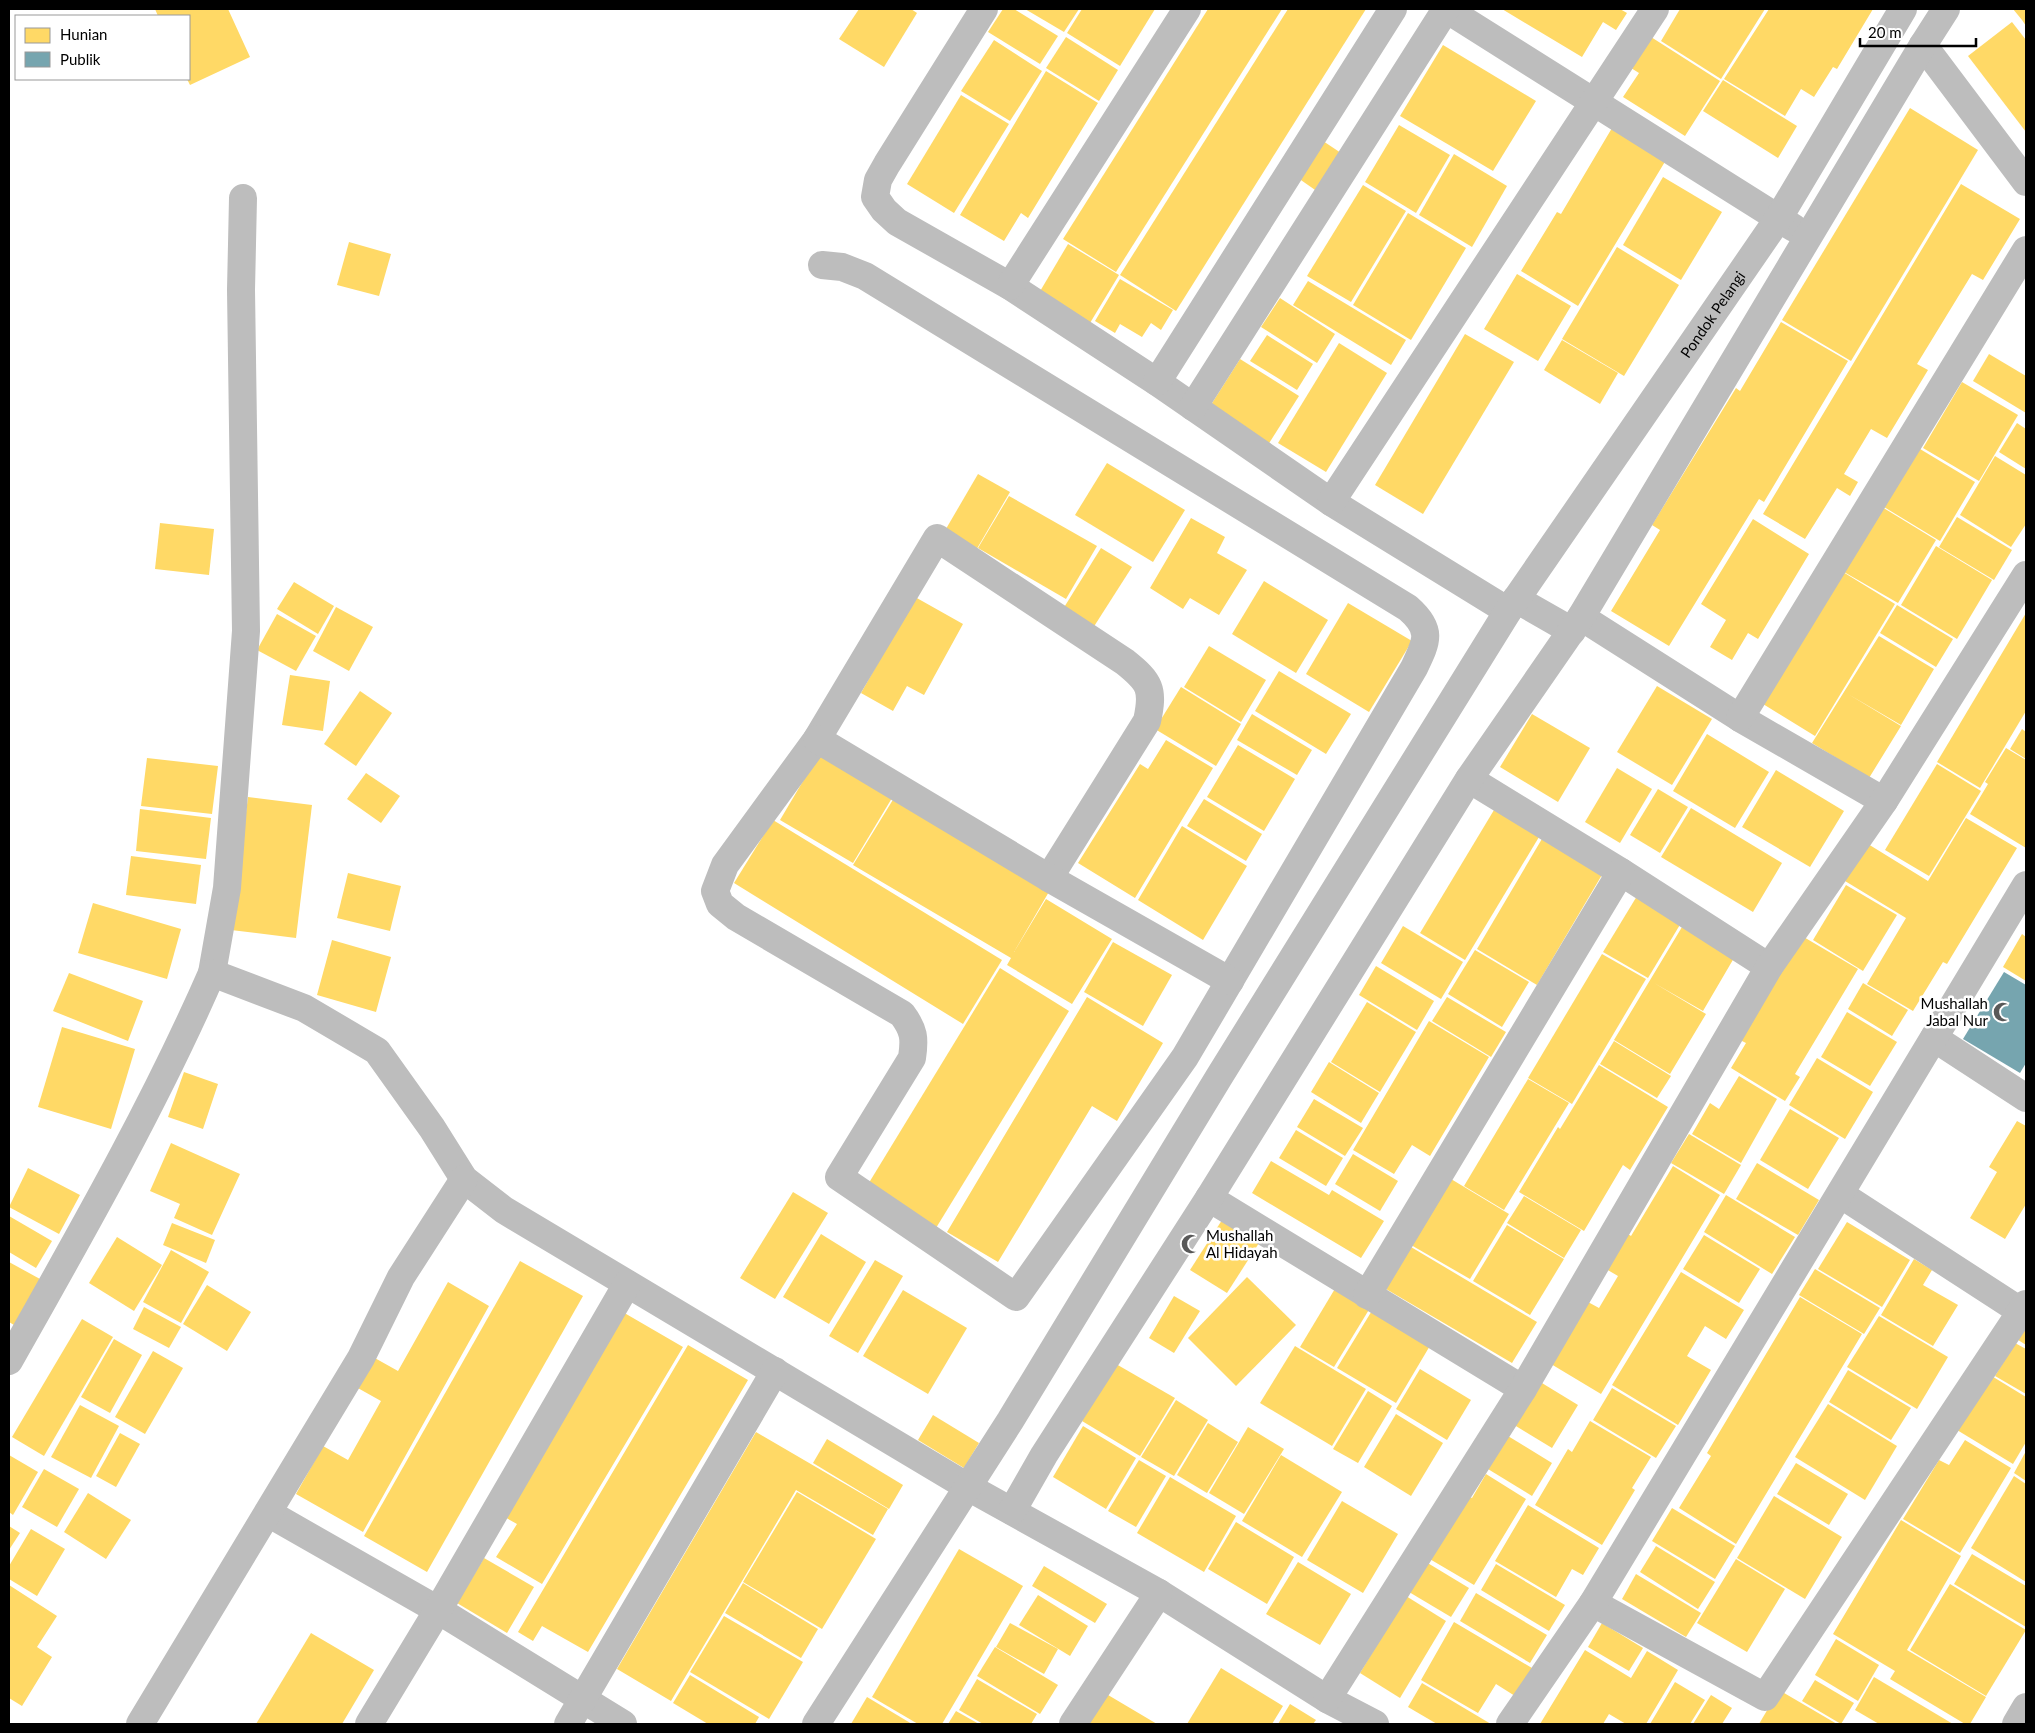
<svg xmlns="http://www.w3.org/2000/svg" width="2035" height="1733" font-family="Lato,sans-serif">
<rect width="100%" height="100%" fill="#fff"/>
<g fill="#ffd966">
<path d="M155 9H228L250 57 190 85 187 79H189V16H158Z"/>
<path d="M859 9H911L917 13 884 67 839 39Z"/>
<path d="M1003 9H1014L1058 36 1040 64 988 32Z"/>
<path d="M1025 9H1079L1064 32Z"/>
<path d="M1082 9H1155L1120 66 1067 33Z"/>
<path d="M1208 9H1282L1116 272 1063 239Z"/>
<path d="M1288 9H1366L1176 311 1120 275Z"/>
<path d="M1502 9H1620L1627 13 1616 30 1603 22 1582 57Z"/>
<path d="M1680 9H1765L1721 79 1661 41Z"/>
<path d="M1769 9H1873L1837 69 1833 67 1814 97 1801 89 1785 116 1724 79Z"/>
<path d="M2013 9H2026V26L2022 20Z"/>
<path d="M2012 22 2026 40V132L1968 56Z"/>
<path d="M1066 37 1118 70 1099 101 1046 68Z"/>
<path d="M1651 37 1720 81 1685 136 1623 97 1639 73 1631 68Z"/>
<path d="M994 40 1042 71 1010 121 961 91Z"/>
<path d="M1443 45 1536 101 1493 171 1400 116Z"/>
<path d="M1046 71 1098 103 1028 218 1021 213 1004 241 960 215Z"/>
<path d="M1723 80 1797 126 1778 158 1703 111Z"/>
<path d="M961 95 1009 124 954 213 907 184Z"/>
<path d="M1910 108 1978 150 1851 361 1782 320Z"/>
<path d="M1399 125 1450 155 1416 213 1365 182Z"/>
<path d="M1612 128 1666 160 1578 306 1521 271 1557 212 1561 214Z"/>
<path d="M1323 141 1344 155 1318 192 1298 178Z"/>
<path d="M1454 154 1507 186 1472 247 1419 215Z"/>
<path d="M1663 177 1722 212 1681 280 1623 245Z"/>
<path d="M1961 184 2020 219 1983 280 1972 274 1917 364 1928 370 1887 438 1871 429 1844 474 1858 482 1850 496 1837 488 1805 539 1763 514Z"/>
<path d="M1363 185 1406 211 1351 302 1307 276Z"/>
<path d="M1408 213 1466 248 1411 340 1353 305Z"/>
<path d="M349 242 391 254 379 296 337 285Z"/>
<path d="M1068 244 1119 275 1090 323 1039 293Z"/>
<path d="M1617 247 1679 285 1624 376 1562 339Z"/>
<path d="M1517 274 1571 306 1538 361 1484 329Z"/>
<path d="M1120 279 1173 310 1161 330 1151 323 1142 337 1120 324 1115 333 1095 321Z"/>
<path d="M1308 281 1406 340 1391 365 1293 305Z"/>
<path d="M1280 298 1335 334 1317 363 1261 327Z"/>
<path d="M1781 322 1848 361 1764 502 1759 499 1669 646 1611 611 1660 530 1652 525 1736 388 1740 391Z"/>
<path d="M1465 334 1514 362 1423 514 1375 485Z"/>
<path d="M1267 335 1313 364 1297 390 1250 361Z"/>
<path d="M1562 340 1618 373 1600 404 1544 370Z"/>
<path d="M1339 343 1387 373 1326 472 1278 443Z"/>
<path d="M1989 354 2026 376V413L1973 381Z"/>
<path d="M1240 359 1299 396 1266 448 1207 411Z"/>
<path d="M1962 382 2018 415 1979 481 1923 448Z"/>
<path d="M2017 423 2026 429V469L1999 452Z"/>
<path d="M1920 449 1975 482 1940 541 1884 507Z"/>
<path d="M1995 456 2026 475V524L2011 547 1960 515Z"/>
<path d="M1107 463 1185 510 1153 562 1075 515Z"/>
<path d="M978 474 1010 492 975 552 943 534Z"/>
<path d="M1009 496 1097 546 1066 599 978 548Z"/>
<path d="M1882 507 1936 540 1898 603 1844 572Z"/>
<path d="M1957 517 2012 550 1994 580 1939 547Z"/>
<path d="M1191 518 1225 537 1217 553 1247 570 1219 615 1190 598 1183 609 1150 588Z"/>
<path d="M1753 519 1809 554 1758 639 1748 633 1732 660 1710 647 1726 620 1701 604Z"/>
<path d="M160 523 214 529 209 575 155 569Z"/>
<path d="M1936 546 1992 580 1957 639 1901 605Z"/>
<path d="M1101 548 1132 567 1093 628 1063 609Z"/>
<path d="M1843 572 1895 604 1815 736 1763 704Z"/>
<path d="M1264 581 1328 620 1296 673 1232 634Z"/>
<path d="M294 582 334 606 318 634 277 609Z"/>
<path d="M915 597 963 624 924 695 907 686 893 711 861 693Z"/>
<path d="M1348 603 1412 641 1369 712 1306 674Z"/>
<path d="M1897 605 1953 639 1936 667 1880 633Z"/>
<path d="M336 607 373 627 349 671 313 651Z"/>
<path d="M2026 613V711L1980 788 1937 762Z"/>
<path d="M277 614 316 636 296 671 257 650Z"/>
<path d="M1879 636 1934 669 1901 725 1848 694 1901 726 1869 778 1812 743Z"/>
<path d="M1209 646 1266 680 1241 722 1184 687Z"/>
<path d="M1279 671 1351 714 1326 754 1255 711Z"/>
<path d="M290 675 330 681 323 731 282 725Z"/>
<path d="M1657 686 1712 719 1672 785 1617 752Z"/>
<path d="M1181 687 1241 724 1216 766 1155 729Z"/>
<path d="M360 691 392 713 356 766 324 744Z"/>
<path d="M1252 714 1312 750 1297 775 1237 740Z"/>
<path d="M1532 714 1590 748 1558 802 1500 767Z"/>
<path d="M2022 729 2026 732V759L2010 749Z"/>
<path d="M1707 734 1769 772 1735 828 1673 791Z"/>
<path d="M1166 740 1213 768 1135 898 1078 863 1140 764 1148 769Z"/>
<path d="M1238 745 1295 779 1264 831 1207 797Z"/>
<path d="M2006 748 2026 760V848L1970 814 1988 784 1985 782Z"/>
<path d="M822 749 895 793 853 863 780 820Z"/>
<path d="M147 758 218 766 212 814 141 806Z"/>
<path d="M1937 764 1981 791 1929 876 1885 850Z"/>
<path d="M1617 768 1652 789 1620 843 1585 822Z"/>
<path d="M1776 770 1844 811 1810 867 1742 827Z"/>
<path d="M366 773 400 796 381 823 347 799Z"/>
<path d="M1658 789 1688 807 1660 853 1630 835Z"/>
<path d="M248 797 312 805 296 938 231 930Z"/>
<path d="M894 798 1050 890 1014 952 1046 899 1112 939 1072 1004 1007 965 1011 958 853 865Z"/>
<path d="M1204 799 1262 834 1246 861 1187 826Z"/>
<path d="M1497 805 1542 832 1465 960 1420 933Z"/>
<path d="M1691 808 1782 863 1753 912 1661 857Z"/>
<path d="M140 809 211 818 206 859 136 851Z"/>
<path d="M1966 818 2017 848 1947 964 1943 962 1913 1011 1867 984 1906 918 1845 881 1868 844 1928 881Z"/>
<path d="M773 820 1002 960 963 1024 734 883Z"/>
<path d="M1182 826 1247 866 1203 940 1138 900Z"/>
<path d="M1546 832 1606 868 1537 985 1477 949Z"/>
<path d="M131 856 201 865 196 904 126 895Z"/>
<path d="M348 873 401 886 390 931 337 918Z"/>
<path d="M1846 885 1897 915 1863 971 1813 940Z"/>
<path d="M1637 896 1681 923 1648 978 1603 952Z"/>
<path d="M93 903 181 929 167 979 78 953Z"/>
<path d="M1403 926 1463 962 1441 999 1381 963Z"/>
<path d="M1682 927 1734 958 1703 1011 1654 983 1706 1014 1670 1074 1614 1040Z"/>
<path d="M2022 934 2026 937V981L2003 967Z"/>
<path d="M1802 936 1858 969 1795 1074 1800 1077 1785 1101 1731 1068 1746 1043 1740 1040Z"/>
<path d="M332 940 391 957 376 1012 317 995Z"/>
<path d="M1113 942 1172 975 1143 1026 1084 992Z"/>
<path d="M1475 950 1529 982 1502 1027 1448 994Z"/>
<path d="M1602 954 1646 979 1572 1104 1528 1078Z"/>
<path d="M1376 966 1434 1001 1417 1030 1359 995Z"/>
<path d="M1000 968 1069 1011 936 1228 867 1186Z"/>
<path d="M69 973 143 1001 128 1041 53 1011Z"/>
<path d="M1863 983 1908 1010 1892 1036 1848 1009Z"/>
<path d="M1087 997 1163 1043 1117 1121 1092 1106 998 1262 947 1232Z"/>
<path d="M1447 997 1506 1032 1491 1057 1432 1021Z"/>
<path d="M1367 1002 1416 1032 1380 1092 1331 1062Z"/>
<path d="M1847 1012 1897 1042 1870 1086 1821 1057Z"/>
<path d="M1429 1021 1489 1057 1430 1156 1412 1145 1394 1174 1353 1150Z"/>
<path d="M62 1027 135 1049 111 1129 38 1107Z"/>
<path d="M1614 1041 1671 1076 1657 1098 1600 1064Z"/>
<path d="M1817 1058 1873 1092 1845 1139 1789 1105Z"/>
<path d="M1329 1062 1379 1093 1361 1123 1311 1092Z"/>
<path d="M1599 1065 1668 1107 1630 1170 1623 1165 1584 1231 1519 1192 1558 1127 1560 1129Z"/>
<path d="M184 1072 218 1084 203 1129 168 1117Z"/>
<path d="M1739 1076 1777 1099 1741 1163 1692 1134 1710 1103 1719 1109Z"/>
<path d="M1528 1079 1569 1103 1504 1210 1464 1186Z"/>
<path d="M1314 1099 1363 1128 1345 1156 1297 1127Z"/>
<path d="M1790 1109 1839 1138 1808 1189 1760 1160Z"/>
<path d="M2017 1121 2026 1126V1204L2005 1239 1970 1218 1997 1172 1989 1167Z"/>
<path d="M1296 1130 1343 1158 1326 1186 1279 1158Z"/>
<path d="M1689 1134 1741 1165 1724 1194 1671 1163Z"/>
<path d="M171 1143 240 1174 212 1235 174 1218 180 1204 150 1191Z"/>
<path d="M1353 1154 1398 1181 1380 1211 1335 1184Z"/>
<path d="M1271 1161 1329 1195 1332 1190 1384 1221 1361 1258 1252 1193Z"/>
<path d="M1757 1163 1819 1200 1798 1235 1736 1199Z"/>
<path d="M1673 1166 1720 1195 1601 1394 1551 1364 1588 1302 1599 1308 1618 1276 1606 1269 1628 1234 1631 1236Z"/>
<path d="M28 1168 80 1195 59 1234 9 1207Z"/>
<path d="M1451 1179 1509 1214 1470 1279 1411 1245Z"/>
<path d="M793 1192 828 1213 775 1299 740 1278Z"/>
<path d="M1726 1195 1795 1237 1772 1274 1704 1232Z"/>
<path d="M1524 1196 1581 1230 1564 1258 1507 1223Z"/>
<path d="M9 1216 52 1241 36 1268 9 1252Z"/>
<path d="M1222 1220 1259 1243 1227 1293 1190 1270Z"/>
<path d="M1847 1222 1910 1260 1882 1307 1818 1269Z"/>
<path d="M172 1223 215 1240 206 1263 163 1245Z"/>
<path d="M1507 1225 1564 1259 1530 1315 1473 1281Z"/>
<path d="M821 1234 866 1262 829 1324 783 1297Z"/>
<path d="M1704 1235 1760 1269 1739 1303 1683 1269Z"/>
<path d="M117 1237 162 1265 134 1311 89 1283Z"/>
<path d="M1411 1247 1537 1322 1512 1363 1386 1289Z"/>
<path d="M171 1250 209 1272 181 1323 143 1302Z"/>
<path d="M1914 1259 1932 1270 1923 1285 1958 1305 1933 1346 1881 1315Z"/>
<path d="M875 1260 903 1276 858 1353 829 1336Z"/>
<path d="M520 1261 583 1296 427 1572 364 1536Z"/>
<path d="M9 1262 40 1279 14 1325 9 1322Z"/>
<path d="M1815 1269 1880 1308 1864 1334 1799 1295Z"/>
<path d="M1681 1272 1744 1310 1726 1339 1705 1326 1687 1356 1711 1370 1678 1425 1612 1385Z"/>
<path d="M1247 1277 1296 1325 1236 1386 1188 1338Z"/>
<path d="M448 1282 489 1306 363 1532 296 1494 323 1446 348 1460 381 1401 356 1387 373 1357 398 1371Z"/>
<path d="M207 1285 251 1312 227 1351 183 1324Z"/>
<path d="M1336 1287 1370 1308 1334 1367 1300 1347Z"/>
<path d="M903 1290 967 1328 928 1394 863 1356Z"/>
<path d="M1174 1296 1200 1311 1174 1353 1149 1338Z"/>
<path d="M1800 1297 1862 1334 1736 1544 1679 1508 1711 1456 1707 1453Z"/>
<path d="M144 1307 181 1327 169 1348 133 1329Z"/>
<path d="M1373 1309 1431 1344 1396 1403 1337 1368Z"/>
<path d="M621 1311 683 1347 542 1584 496 1557 517 1524 501 1515Z"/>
<path d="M1879 1316 1948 1357 1917 1409 1847 1367Z"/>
<path d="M82 1319 113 1337 44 1456 12 1437Z"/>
<path d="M2026 1320V1345L2015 1338Z"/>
<path d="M114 1339 142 1355 110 1413 81 1397Z"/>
<path d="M2015 1343 2026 1349V1394L1995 1376Z"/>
<path d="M688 1345 748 1380 588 1652 542 1626 533 1641 518 1632Z"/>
<path d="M1295 1346 1366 1389 1332 1446 1260 1403Z"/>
<path d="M153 1351 183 1368 145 1434 115 1417Z"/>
<path d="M1116 1364 1175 1398 1140 1456 1082 1421Z"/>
<path d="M1420 1369 1471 1400 1447 1440 1396 1409Z"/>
<path d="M1848 1370 1911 1408 1891 1440 1829 1402Z"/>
<path d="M1990 1375 2026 1397V1442L2013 1464 1957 1430Z"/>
<path d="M1537 1380 1578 1405 1552 1448 1511 1423Z"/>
<path d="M1612 1388 1676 1426 1656 1458 1593 1420Z"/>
<path d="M1368 1391 1392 1406 1358 1463 1333 1449Z"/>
<path d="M1176 1400 1208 1420 1174 1476 1141 1457Z"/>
<path d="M1828 1404 1897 1446 1865 1500 1795 1457Z"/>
<path d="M80 1405 119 1426 91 1478 51 1457Z"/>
<path d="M1396 1414 1443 1443 1411 1496 1364 1467Z"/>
<path d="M933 1415 979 1443 964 1468 918 1440Z"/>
<path d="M1590 1421 1651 1457 1632 1488 1635 1490 1602 1545 1535 1505 1568 1449 1572 1452Z"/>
<path d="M1208 1423 1238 1442 1207 1493 1177 1475Z"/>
<path d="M1083 1426 1136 1458 1106 1509 1053 1477Z"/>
<path d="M1248 1427 1284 1449 1244 1514 1209 1493Z"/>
<path d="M756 1432 888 1509 873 1535 796 1490 671 1701 617 1669Z"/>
<path d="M120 1433 140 1444 116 1487 96 1476Z"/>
<path d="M1503 1433 1552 1463 1532 1496 1483 1466Z"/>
<path d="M827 1439 903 1485 889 1509 813 1463Z"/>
<path d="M1965 1440 2011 1468 1960 1553 1903 1519 1939 1460 1949 1465Z"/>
<path d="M2026 1451V1481L2014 1473Z"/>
<path d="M9 1455 38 1472 13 1515 9 1512Z"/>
<path d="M1281 1455 1342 1492 1302 1557 1242 1521Z"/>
<path d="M1139 1460 1166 1476 1136 1527 1108 1511Z"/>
<path d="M1796 1463 1848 1494 1829 1525 1777 1494Z"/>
<path d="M44 1469 79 1489 57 1527 22 1507Z"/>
<path d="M1486 1474 1526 1499 1474 1585 1428 1558 1466 1495 1472 1498Z"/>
<path d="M2014 1476 2026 1484V1582L1971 1548Z"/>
<path d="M1170 1477 1236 1516 1204 1572 1137 1533Z"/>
<path d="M797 1492 876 1539 822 1629 743 1582Z"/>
<path d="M88 1493 131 1520 106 1559 64 1532Z"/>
<path d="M1774 1496 1842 1537 1805 1599 1737 1558Z"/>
<path d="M1342 1501 1398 1534 1363 1593 1307 1560Z"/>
<path d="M1528 1505 1599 1548 1583 1575 1572 1569 1556 1597 1495 1561Z"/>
<path d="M1672 1508 1735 1546 1715 1579 1652 1541Z"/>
<path d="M1901 1520 1961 1556 1907 1650 1986 1697 1970 1724H1965L1890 1679 1895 1671 1833 1634Z"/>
<path d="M1236 1522 1294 1557 1267 1604 1208 1569Z"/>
<path d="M9 1526 20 1533 9 1550Z"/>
<path d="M31 1529 65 1549 37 1596 9 1579V1566Z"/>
<path d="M1656 1546 1715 1582 1698 1609 1640 1572Z"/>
<path d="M959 1549 1023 1586 942 1724H918L872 1697Z"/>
<path d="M1972 1554 2026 1586V1627L1954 1584Z"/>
<path d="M484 1558 534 1587 507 1633 457 1603Z"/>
<path d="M1736 1559 1785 1589 1747 1652 1697 1623Z"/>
<path d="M1298 1562 1351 1594 1320 1645 1266 1614Z"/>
<path d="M1426 1562 1469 1588 1451 1617 1409 1592Z"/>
<path d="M1496 1564 1565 1605 1549 1631 1481 1590Z"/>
<path d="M1044 1566 1107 1604 1095 1623 1032 1586Z"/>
<path d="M1636 1574 1701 1613 1686 1637 1622 1599Z"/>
<path d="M743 1583 818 1629 801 1658 725 1613Z"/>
<path d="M1950 1584 2026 1630 1986 1696 1910 1650Z"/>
<path d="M9 1585 57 1616 37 1647 52 1657 22 1706 9 1698Z"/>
<path d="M1476 1593 1547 1635 1530 1663 1460 1621Z"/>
<path d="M1038 1595 1088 1626 1070 1656 1019 1625Z"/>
<path d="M1406 1596 1446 1621 1400 1698 1360 1673Z"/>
<path d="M724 1616 803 1662 769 1719 690 1672Z"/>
<path d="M1454 1622 1532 1668 1515 1696 1496 1684 1478 1713 1421 1680Z"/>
<path d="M1010 1623 1058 1649 1044 1674 996 1647Z"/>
<path d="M1602 1623 1643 1648 1629 1671 1588 1647Z"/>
<path d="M311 1633 374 1670 342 1724H256Z"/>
<path d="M1836 1639 1879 1665 1858 1701 1815 1675Z"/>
<path d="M995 1647 1058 1685 1040 1714 977 1676Z"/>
<path d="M1585 1650 1631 1678 1647 1651 1678 1670 1646 1724H1626L1609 1714 1603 1724H1540Z"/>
<path d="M1221 1668 1283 1706 1272 1724H1187Z"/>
<path d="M690 1675 759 1717 755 1724H708L673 1703Z"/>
<path d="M1874 1677 1953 1724H1879L1855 1710Z"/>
<path d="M977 1679 1037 1714 1031 1724H983L959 1710Z"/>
<path d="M1815 1680 1854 1703 1841 1724 1802 1701Z"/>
<path d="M1675 1682 1705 1700 1690 1724H1650Z"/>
<path d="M1422 1683 1491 1724H1437L1408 1707Z"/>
<path d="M1779 1690 1837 1724H1759Z"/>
<path d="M1103 1692 1157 1724H1083Z"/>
<path d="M1711 1695 1732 1708 1722 1724H1693Z"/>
<path d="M867 1697 912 1724H851Z"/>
<path d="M1290 1704 1316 1720 1313 1724H1278Z"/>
<path d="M956 1711 979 1724H948Z"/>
</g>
<path fill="#76a5af" d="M2004 972 2026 985V1063L2020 1073 1963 1039Z"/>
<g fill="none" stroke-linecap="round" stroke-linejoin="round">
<g stroke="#bdbdbd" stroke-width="28">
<path d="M984 9 887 164 878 180 875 197 884 210 897 222 1010 286 1157 382 1331 502 1508 611"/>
<path d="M1446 9 1794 228"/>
<path d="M1923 45 2026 182"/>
<path d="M822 265 842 267 865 276 1408 608C1433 630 1427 641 1414 668L1185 1057 1016 1297 839 1177 912 1058C915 1038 914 1030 902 1014L736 917 720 904 715 891 725 865 817 739 937 538 1125 662C1150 682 1154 689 1147 721L1049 878"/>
<path d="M1010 286 1187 9"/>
<path d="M1157 382 1393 9"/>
<path d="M1193 407 1446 9"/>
<path d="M1331 502 1655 9"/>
<path d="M1516 599 1572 631"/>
<path d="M1581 617 1740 718 1884 801"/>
<path d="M1740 718 2026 250"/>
<path d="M817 739 1049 878 1230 981"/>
<path d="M1469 779 1621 872 1769 967"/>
<path d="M212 973 227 888 246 631 241 290 243 198"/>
<path d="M1934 1038 2026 1098"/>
<path d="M1840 1194 2022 1312"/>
<path d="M1209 1198 1523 1389"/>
<path d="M1367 1295 1621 872"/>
<path d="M9 1361C80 1235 154 1106 212 973L304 1008 377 1051 432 1128 464 1179 504 1210 968 1487 1159 1593 1327 1699 1375 1724"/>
<path d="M1012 1511 1044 1455 1209 1198 1469 779 1581 617 1923 45 1946 9"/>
<path d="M268 1513 438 1610 623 1724"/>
<path d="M1593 1603 1765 1697 2026 1304"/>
<path d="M1327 1699 1523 1389 1769 967 1884 801 2026 575"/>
<path d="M140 1724 361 1358 401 1277 464 1179"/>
<path d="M369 1724 438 1610 627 1284"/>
<path d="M568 1724 775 1371"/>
<path id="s1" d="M816 1724 1010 1421 1219 1077 1508 611 1778 219 1903 9"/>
<path d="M1073 1724 1159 1593"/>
<path d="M1510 1724 1593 1603 2026 885"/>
<path d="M2016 1724 2026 1707"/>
</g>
</g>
<defs>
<symbol id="mosque-bare" viewBox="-9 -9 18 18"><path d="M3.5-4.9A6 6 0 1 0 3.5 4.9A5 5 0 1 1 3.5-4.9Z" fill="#595959" stroke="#fff" stroke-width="2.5" paint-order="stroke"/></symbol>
</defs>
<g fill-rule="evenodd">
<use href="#mosque-bare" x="1989" y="998" width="28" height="28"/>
<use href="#mosque-bare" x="1177" y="1230" width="28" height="28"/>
</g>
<g text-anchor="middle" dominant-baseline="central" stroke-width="5" stroke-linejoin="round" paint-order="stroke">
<g font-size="15" fill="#000" stroke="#fff">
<text stroke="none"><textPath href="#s1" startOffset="1671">Pondok Pelangi</textPath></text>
</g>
<g font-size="15" fill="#000" stroke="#fff" text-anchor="end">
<text x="1988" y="1003">Mushallah<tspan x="1988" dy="17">Jabal Nur</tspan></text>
<text x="1206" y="1235" text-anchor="start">Mushallah<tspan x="1206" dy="17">Al Hidayah</tspan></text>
</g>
</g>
<rect width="2035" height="1733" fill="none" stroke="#000000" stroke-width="20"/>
<rect x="15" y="15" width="175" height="65" fill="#ffffff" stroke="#999999"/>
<rect x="25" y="28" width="25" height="15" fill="#ffd966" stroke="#999999"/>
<text x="60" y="40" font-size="15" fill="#000000">Hunian</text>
<rect x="25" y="52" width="25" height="15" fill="#76a5af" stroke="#999999"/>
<text x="60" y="65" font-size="15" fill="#000000">Publik</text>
<path d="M1860 38v8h116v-8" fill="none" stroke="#000000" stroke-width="2.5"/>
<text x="1868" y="38" font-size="15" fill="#000000" stroke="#ffffff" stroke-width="4" paint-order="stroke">20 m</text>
</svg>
